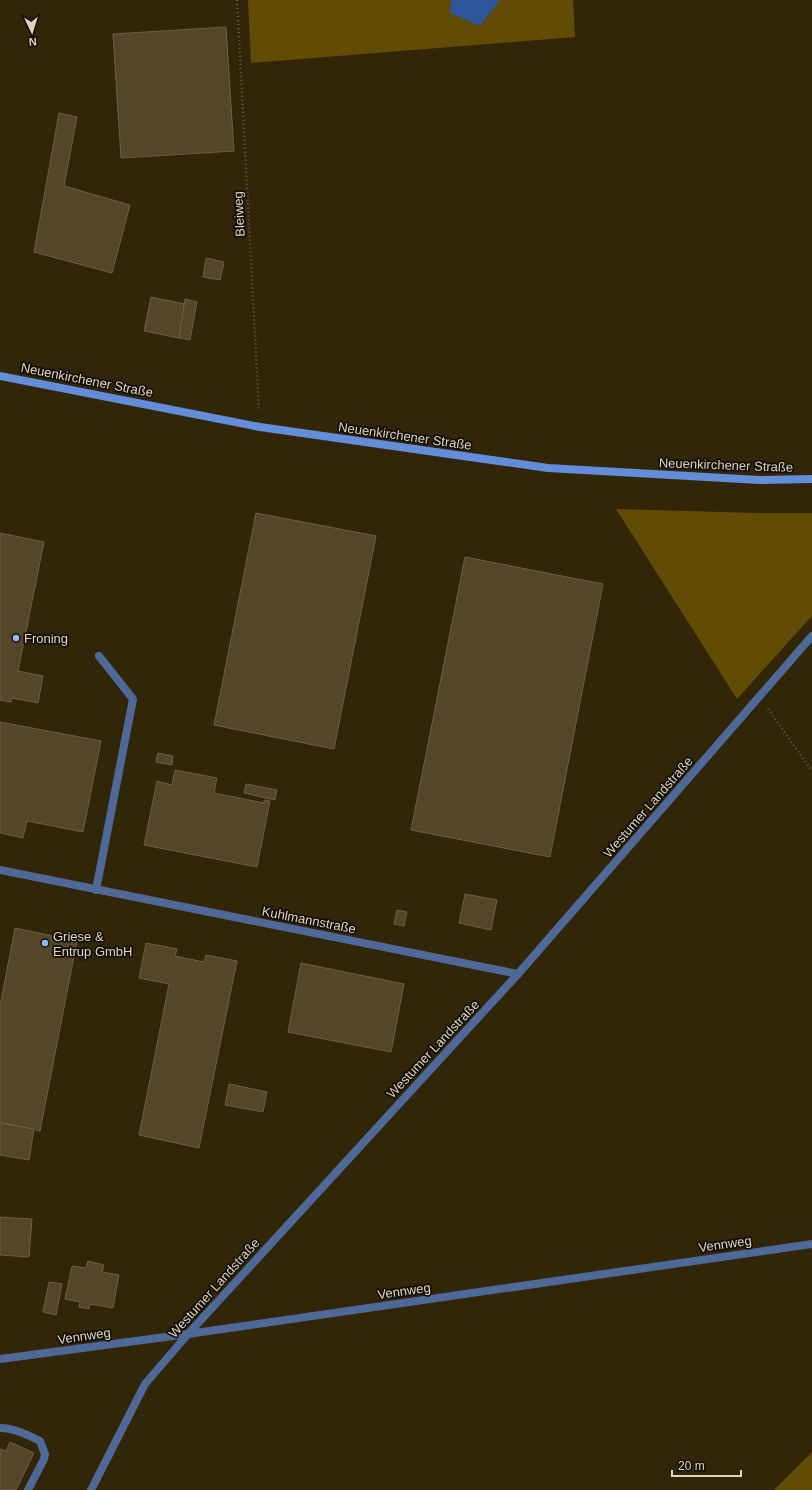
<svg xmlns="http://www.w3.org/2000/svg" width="812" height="1490" font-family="Helvetica,sans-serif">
<rect width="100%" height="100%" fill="#312608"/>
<g fill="#624b05">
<path d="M248 0H573L575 37 251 63Z"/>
<path d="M616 509 758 513H812V616L737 699Z"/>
<path d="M812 1452V1490H774Z"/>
</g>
<path fill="#2f559b" d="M451 0H500L480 26 450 13Z"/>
<g fill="#534629" stroke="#6d6042">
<path d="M226 27 234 151 121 158 113 34Z"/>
<path d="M59 113 77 117 64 186 130 205 112 273 34 252Z"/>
<path d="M206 258 224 262 220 280 203 277Z"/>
<path d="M151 297 185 304 179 338 144 331Z"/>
<path d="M185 299 197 302 190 340 179 338Z"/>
<path d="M256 513 376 536 334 749 214 725Z"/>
<path d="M0 533 44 542 18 671 43 676 38 703 12 698 11 702 0 700Z"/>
<path d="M465 557 603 584 550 857 411 830Z"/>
<path d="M0 722 101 741 83 832 27 821 23 838 0 833Z"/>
<path d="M158 753 173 756 172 765 156 762Z"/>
<path d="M175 770 217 778 214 793 264 803V800L270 801 257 867 144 845 157 781 172 785Z"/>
<path d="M246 784 277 790 275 800 244 793Z"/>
<path d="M465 894 497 900 491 930 459 923Z"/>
<path d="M397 910 407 912 404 926 394 924Z"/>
<path d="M15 928 77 941 40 1131 0 1122V1006Z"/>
<path d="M146 943 177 949 175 956 204 962 206 955 237 961 199 1148 139 1135 169 984 139 978Z"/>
<path d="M301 963 404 984 391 1052 288 1032Z"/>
<path d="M229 1084 267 1092 263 1112 225 1105Z"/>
<path d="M0 1123 34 1129 29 1160 0 1155Z"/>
<path d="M0 1217 32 1219 29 1257 0 1255Z"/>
<path d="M88 1261 104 1265 102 1272 119 1275 113 1308 90 1304 89 1309 79 1307 80 1302 65 1299 72 1266 86 1268Z"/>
<path d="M49 1282 62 1284 56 1315 43 1312Z"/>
<path d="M10 1442 34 1453 16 1490H0V1449L6 1451Z"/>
</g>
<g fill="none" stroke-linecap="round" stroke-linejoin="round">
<g stroke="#655b41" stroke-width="2.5" stroke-dasharray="1 3" stroke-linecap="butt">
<path d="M237 0 259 411"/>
<path d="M768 709 812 771"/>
</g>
<path stroke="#4e6998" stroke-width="8" d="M0 1428C14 1428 28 1435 40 1441L45 1454 44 1459 28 1490"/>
<g stroke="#4e6998" stroke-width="8">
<path d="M0 870 518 974"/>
<path d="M96 890 133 699 99 656"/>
<path d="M0 1359 188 1334 812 1244"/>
<path d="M91 1490 145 1384 188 1334 518 974 812 636"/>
</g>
<path stroke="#638dd9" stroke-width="8" d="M0 376 260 427 548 468 759 480 812 479"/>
</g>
<g fill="#91b8fd" stroke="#150f05" stroke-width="1.5">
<circle cx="16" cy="638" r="4"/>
<circle cx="45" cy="943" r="4"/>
</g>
<g text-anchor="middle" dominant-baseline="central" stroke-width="3.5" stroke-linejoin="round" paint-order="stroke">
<g font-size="13" fill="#dcd4c4" stroke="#150f05">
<text transform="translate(239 214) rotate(-93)">Bleiweg</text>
<text transform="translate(87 380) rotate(11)">Neuenkirchener Straße</text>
<text transform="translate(405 436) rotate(8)">Neuenkirchener Straße</text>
<text transform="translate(726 465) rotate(2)">Neuenkirchener Straße</text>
<text transform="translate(648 807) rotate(-49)">Westumer Landstraße</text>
<text transform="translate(309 920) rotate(11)">Kuhlmannstraße</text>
<text transform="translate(433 1049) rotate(-47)">Westumer Landstraße</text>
<text transform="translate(725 1244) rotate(-8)">Vennweg</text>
<text transform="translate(214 1288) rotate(-48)">Westumer Landstraße</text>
<text transform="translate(404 1291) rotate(-8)">Vennweg</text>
<text transform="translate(84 1336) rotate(-8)">Vennweg</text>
</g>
<g font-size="13" fill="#dcd4c4" stroke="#150f05" text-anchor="start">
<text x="24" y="638">Froning</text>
<text x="53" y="936">Griese &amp;<tspan x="53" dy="15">Entrup GmbH</tspan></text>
</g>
</g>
<g transform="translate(32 32) rotate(176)" stroke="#150f05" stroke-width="3" paint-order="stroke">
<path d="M0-3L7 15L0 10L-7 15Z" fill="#dcd4c4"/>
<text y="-6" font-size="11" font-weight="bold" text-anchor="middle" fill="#dcd4c4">N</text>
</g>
<path d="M672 1470v6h69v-6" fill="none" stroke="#dcd4c4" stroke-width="2"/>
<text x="678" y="1470" font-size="12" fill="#dcd4c4" stroke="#150f05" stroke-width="3" paint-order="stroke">20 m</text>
</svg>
